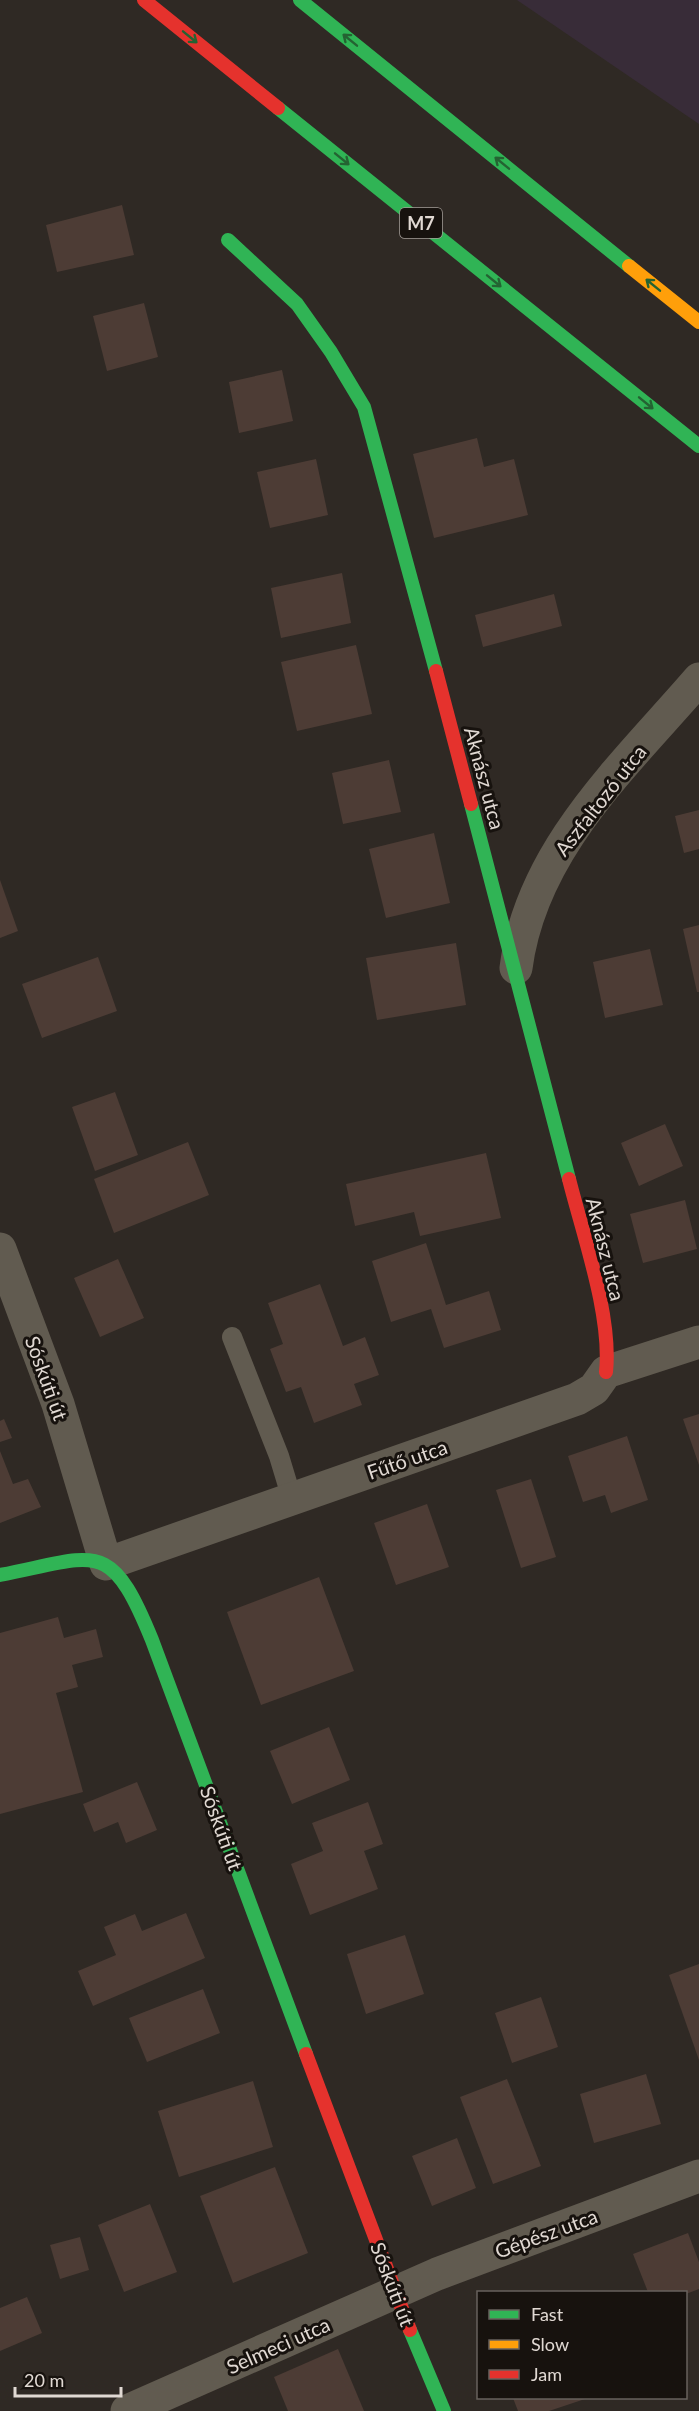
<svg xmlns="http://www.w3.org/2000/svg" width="699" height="2411" font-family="Lato,sans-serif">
<rect width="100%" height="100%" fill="#2f2924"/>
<path fill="#382c38" d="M517 0H699V124Z"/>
<g fill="#4d3c35">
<path d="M122 205 134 255 57 272 46 225Z"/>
<path d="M144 303 158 357 107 371 93 316Z"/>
<path d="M282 370 293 421 239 433 229 382Z"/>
<path d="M477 438 484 467 514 459 528 515 434 538 413 454Z"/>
<path d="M316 459 328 515 270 528 257 472Z"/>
<path d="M342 573 351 623 281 638 271 588Z"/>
<path d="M554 594 562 626 483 647 475 615Z"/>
<path d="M356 645 372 714 297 731 281 662Z"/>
<path d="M389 760 401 812 343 824 332 773Z"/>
<path d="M699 810V849L684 853 675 816Z"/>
<path d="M434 833 450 903 386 918 369 849Z"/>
<path d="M0 880 18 931 0 938Z"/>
<path d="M699 925V992H697L683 929Z"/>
<path d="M456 943 466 1005 377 1020 366 958Z"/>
<path d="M650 949 663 1005 605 1018 593 962Z"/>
<path d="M98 957 117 1011 42 1038 22 984Z"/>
<path d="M115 1092 138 1155 95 1171 72 1107Z"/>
<path d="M665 1124 683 1166 639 1186 621 1143Z"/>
<path d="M188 1142 209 1195 114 1233 94 1179Z"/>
<path d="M486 1153 501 1218 420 1236 414 1212 355 1226 346 1184Z"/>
<path d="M685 1200 697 1249 643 1263 630 1214Z"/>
<path d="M426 1243 446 1305 489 1291 501 1330 444 1348 431 1309 391 1322 372 1261Z"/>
<path d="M118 1259 144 1318 100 1337 74 1278Z"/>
<path d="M320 1284 343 1346 365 1337 379 1375 354 1384 362 1405 314 1423 301 1387 286 1392 270 1349 283 1344 268 1303Z"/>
<path d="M699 1414V1465L683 1419Z"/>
<path d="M4 1419 12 1438 0 1442V1421Z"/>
<path d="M627 1436 648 1500 611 1513 605 1495 583 1502 568 1456Z"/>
<path d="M0 1451 13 1484 28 1479 41 1507 0 1523Z"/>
<path d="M531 1479 556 1557 521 1568 496 1490Z"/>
<path d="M427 1504 449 1567 396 1585 374 1523Z"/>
<path d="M319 1577 354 1671 261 1705 227 1612Z"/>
<path d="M58 1617 64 1638 96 1629 103 1657 72 1665 78 1687 56 1693 83 1792 0 1814V1633Z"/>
<path d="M329 1727 350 1780 292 1804 270 1751Z"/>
<path d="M137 1782 157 1830 126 1843 118 1822 94 1832 83 1804Z"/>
<path d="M368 1802 383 1844 364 1851 378 1889 310 1915 291 1864 323 1851 312 1823Z"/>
<path d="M186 1913 205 1958 93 2006 78 1971 116 1955 104 1927 135 1914 142 1931Z"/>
<path d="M405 1935 424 1994 366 2014 347 1954Z"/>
<path d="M699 1964V2060L669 1975Z"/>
<path d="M203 1989 220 2033 147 2062 129 2018Z"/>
<path d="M541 1997 558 2047 512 2063 495 2013Z"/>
<path d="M646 2074 661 2124 594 2143 580 2094Z"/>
<path d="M507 2079 541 2166 493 2184 460 2097Z"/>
<path d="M253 2081 273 2147 179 2177 158 2111Z"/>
<path d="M457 2138 476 2188 432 2206 412 2156Z"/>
<path d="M275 2167 308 2253 233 2283 200 2196Z"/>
<path d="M150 2204 177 2272 124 2292 98 2225Z"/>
<path d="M688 2233 699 2262V2289L686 2294 648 2292 633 2254Z"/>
<path d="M80 2237 89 2270 60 2279 50 2245Z"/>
<path d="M27 2297 42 2333 0 2351V2308Z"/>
<path d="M338 2349 364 2411H288L274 2377Z"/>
<path d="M513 2398H588L549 2411H518Z"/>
</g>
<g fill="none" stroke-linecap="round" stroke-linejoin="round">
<path stroke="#615b50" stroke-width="20" d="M232 1337 279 1456 292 1499"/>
<g stroke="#615b50" stroke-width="33">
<path d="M516 968C531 850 624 766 699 679"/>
<path d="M0 1249 58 1404 106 1564 577 1399 594 1389 606 1372 699 1342"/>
<path d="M127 2411 437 2274 699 2176"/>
</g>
<g stroke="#30b455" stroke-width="14">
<path d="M300 0 629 266"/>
<path d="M278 108 699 446"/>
<path d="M228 240 297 304 331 352 364 407 436 671"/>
<path d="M471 804 569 1179"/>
<path d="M0 1575C98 1556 110 1537 152 1640L306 2054"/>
<path d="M410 2330 444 2411"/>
</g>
<path stroke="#ff9f0a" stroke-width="14" d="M629 266 699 322"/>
<g stroke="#e5322d" stroke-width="14">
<path d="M144 0 278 108"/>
<path d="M436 671 471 804"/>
<path d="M569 1179C583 1235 612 1316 606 1372"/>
<path d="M306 2054 410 2330"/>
</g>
</g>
<defs><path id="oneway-shaft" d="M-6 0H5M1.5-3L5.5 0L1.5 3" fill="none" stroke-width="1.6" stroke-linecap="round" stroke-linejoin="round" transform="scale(1.5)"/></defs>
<g stroke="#246332">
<use href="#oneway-shaft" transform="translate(190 37) rotate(39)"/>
<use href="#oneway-shaft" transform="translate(350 40) rotate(-141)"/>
<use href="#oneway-shaft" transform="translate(342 159) rotate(39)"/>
<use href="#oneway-shaft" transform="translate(502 163) rotate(-141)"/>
<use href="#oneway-shaft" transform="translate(494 281) rotate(39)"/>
<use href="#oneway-shaft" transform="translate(653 285) rotate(-141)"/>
<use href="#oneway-shaft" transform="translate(646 403) rotate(39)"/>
</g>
<g text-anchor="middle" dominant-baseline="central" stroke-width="6" stroke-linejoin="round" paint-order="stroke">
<rect fill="#17120e" stroke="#a49d98" stroke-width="1.5" x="400" y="208" width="42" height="30" rx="4.5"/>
<g font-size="18" font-weight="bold" fill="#e1d9d3">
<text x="421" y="223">M7</text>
</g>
<g font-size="20" fill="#e1d9d3" stroke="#17120e">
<text transform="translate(485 778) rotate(75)">Aknász utca</text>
<text transform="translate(600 800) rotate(-52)">Aszfaltozó utca</text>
<text transform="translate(606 1249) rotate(76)">Aknász utca</text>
<text transform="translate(47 1378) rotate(70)">Sóskúti út</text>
<text transform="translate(407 1459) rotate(-19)">Fűtő utca</text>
<text transform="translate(222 1828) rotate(70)">Sóskúti út</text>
<text transform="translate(546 2233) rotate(-20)">Gépész utca</text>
<text transform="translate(393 2284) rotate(69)">Sóskúti út</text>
<text transform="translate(278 2345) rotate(-24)">Selmeci utca</text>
</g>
</g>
<rect x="477" y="2291" width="210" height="108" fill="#17120e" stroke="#68625d" stroke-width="1.5"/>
<rect x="489" y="2310" width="30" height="9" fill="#30b455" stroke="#68625d" stroke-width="1.5"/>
<text x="531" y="2321" font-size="18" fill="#e1d9d3">Fast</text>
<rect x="489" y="2340" width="30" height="9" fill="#ff9f0a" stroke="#68625d" stroke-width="1.5"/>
<text x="531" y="2351" font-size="18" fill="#e1d9d3">Slow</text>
<rect x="489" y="2370" width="30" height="9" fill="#e5322d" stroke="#68625d" stroke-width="1.5"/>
<text x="531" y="2381" font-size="18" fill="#e1d9d3">Jam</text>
<path d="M15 2387v9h106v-9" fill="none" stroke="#e1d9d3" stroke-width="3"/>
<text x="24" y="2387" font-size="18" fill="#e1d9d3" stroke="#17120e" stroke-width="4.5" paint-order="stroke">20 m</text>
</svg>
